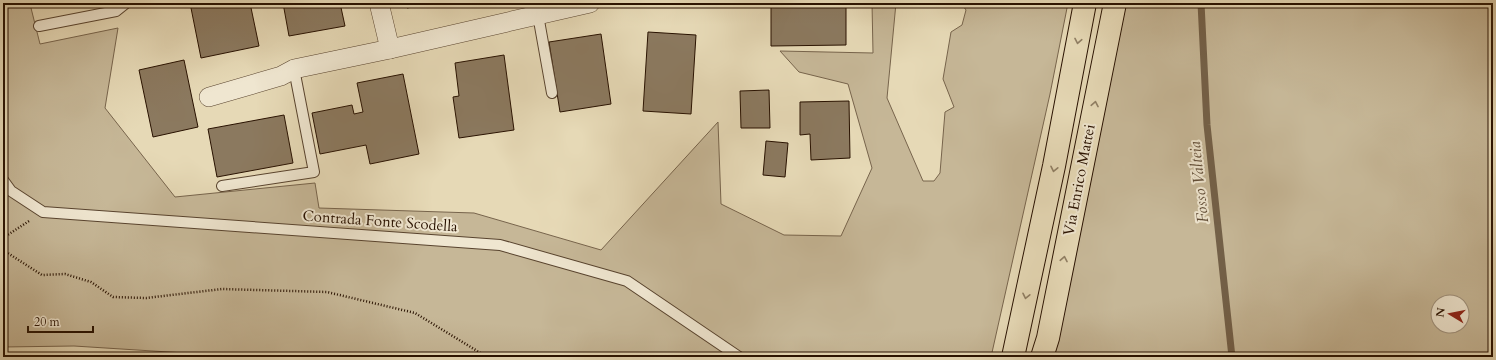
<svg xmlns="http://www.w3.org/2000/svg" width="1496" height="360" font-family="Cardo,serif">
<rect width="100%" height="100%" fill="#e6d9b6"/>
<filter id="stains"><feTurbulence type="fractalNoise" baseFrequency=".005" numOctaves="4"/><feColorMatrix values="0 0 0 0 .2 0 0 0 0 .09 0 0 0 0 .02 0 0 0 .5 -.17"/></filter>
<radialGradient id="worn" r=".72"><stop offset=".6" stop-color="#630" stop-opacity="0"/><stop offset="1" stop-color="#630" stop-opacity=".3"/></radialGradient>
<g fill="#c6b797" stroke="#77644c" fill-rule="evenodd">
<path d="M13 3H36L30 4 40 44 118 28 105 108 175 197 315 183 319 208 474 213 601 250 718 122 721 204 784 235 841 236 872 168 848 84 799 72 780 51 873 53 872 3H896L887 98 923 181H934L940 173 945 112 954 107 943 79 951 32 962 25 966 10 961 3H1068L1050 94 991 357H224L216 355 74 346 3 347V5Z"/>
<path d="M1119 3H1493V357H1050ZM1438 302H1462V326H1438Z"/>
</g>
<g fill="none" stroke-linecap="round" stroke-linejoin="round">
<path stroke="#736048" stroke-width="7" d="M1201 3 1207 125 1232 357"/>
</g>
<g fill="#8b795f" stroke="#281100">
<path d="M190 3H250L259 46 201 58Z"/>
<path d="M283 3H340L345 26 289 36Z"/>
<path d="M406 3H433L407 8Z"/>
<path d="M771 3H846V45L771 46Z"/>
<path d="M648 32 696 35 691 114 643 111Z"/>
<path d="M601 34 611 104 560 112 549 42Z"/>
<path d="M504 55 514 130 459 138 453 97 459 96 455 63Z"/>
<path d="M184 60 198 127 153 137 139 70Z"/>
<path d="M403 74 419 154 370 164 366 145 320 154 312 113 352 105 354 114 363 112 357 83Z"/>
<path d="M769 90 770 128H741L740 91Z"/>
<path d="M849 101 850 158 811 160 810 134 800 135V102Z"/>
<path d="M284 115 293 163 217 177 208 129Z"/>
<path d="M766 141 788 143 785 177 763 175Z"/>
</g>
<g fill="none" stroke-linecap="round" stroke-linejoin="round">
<defs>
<g id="service">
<path d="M538 15 552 93"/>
<path d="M39 26 116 11 126 3"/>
<path d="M3 180 11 191 43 212 500 245 627 281 739 357"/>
<path d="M222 186 314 172 294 69"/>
</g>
<g id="minor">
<path d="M379 3 390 49"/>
<path d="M209 97 281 76 294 69 390 49 590 3"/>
</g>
<g id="primary">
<path d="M1013 357 1054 166 1085 3"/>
<path d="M1042 357 1048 338 1115 3"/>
</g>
</defs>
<use href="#service" stroke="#58432e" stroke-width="12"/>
<use href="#minor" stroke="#58432e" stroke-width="20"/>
<use href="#primary" stroke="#281100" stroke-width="24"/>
<g stroke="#281100" stroke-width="2.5" stroke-dasharray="1 2" stroke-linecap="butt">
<path d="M3 238 29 221"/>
<path d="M3 250 42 275 65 274 91 282 113 297 146 298 222 289 327 292 415 313 487 357"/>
</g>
<use href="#service" stroke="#efe6d0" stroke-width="10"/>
<use href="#minor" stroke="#efe6d0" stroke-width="19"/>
<use href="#primary" stroke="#e6d9b6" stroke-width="22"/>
</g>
<defs><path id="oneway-chevron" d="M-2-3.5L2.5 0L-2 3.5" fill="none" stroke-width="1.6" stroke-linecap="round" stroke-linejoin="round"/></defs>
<g stroke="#907f64">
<use href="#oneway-chevron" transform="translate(1078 41) rotate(101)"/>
<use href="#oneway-chevron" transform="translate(1095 104) rotate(-79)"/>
<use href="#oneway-chevron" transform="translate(1054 169) rotate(102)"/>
<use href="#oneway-chevron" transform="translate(1064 259) rotate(-79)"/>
<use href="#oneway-chevron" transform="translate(1026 296) rotate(102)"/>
</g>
<g text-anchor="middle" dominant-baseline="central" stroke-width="4" stroke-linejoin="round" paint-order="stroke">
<g font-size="15" fill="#281100" stroke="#efe6d0">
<text transform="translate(1079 180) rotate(-79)">Via Enrico Mattei</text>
<text transform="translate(380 221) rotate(4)">Contrada Fonte Scodella</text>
</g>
<g font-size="16" font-style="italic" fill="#604c36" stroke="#efe6d0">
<text transform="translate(1199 182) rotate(-96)">Fosso Valteia</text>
</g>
</g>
<rect width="1496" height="360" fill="none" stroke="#e6d9b6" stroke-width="16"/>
<rect x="4" y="4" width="1488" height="352" fill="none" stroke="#281100" stroke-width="2"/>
<rect x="8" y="8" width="1480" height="344" fill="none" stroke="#281100"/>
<g transform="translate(1450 314) rotate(280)"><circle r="19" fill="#efe6d0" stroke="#9f917d"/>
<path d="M0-3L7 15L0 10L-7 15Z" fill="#8f2418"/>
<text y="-6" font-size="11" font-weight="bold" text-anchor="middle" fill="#281100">N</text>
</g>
<path d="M28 326v6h65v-6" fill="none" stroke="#281100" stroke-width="2"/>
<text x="34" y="326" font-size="12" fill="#281100" stroke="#efe6d0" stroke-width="3" paint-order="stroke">20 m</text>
<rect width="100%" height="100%" filter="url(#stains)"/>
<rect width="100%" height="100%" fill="url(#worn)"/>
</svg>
